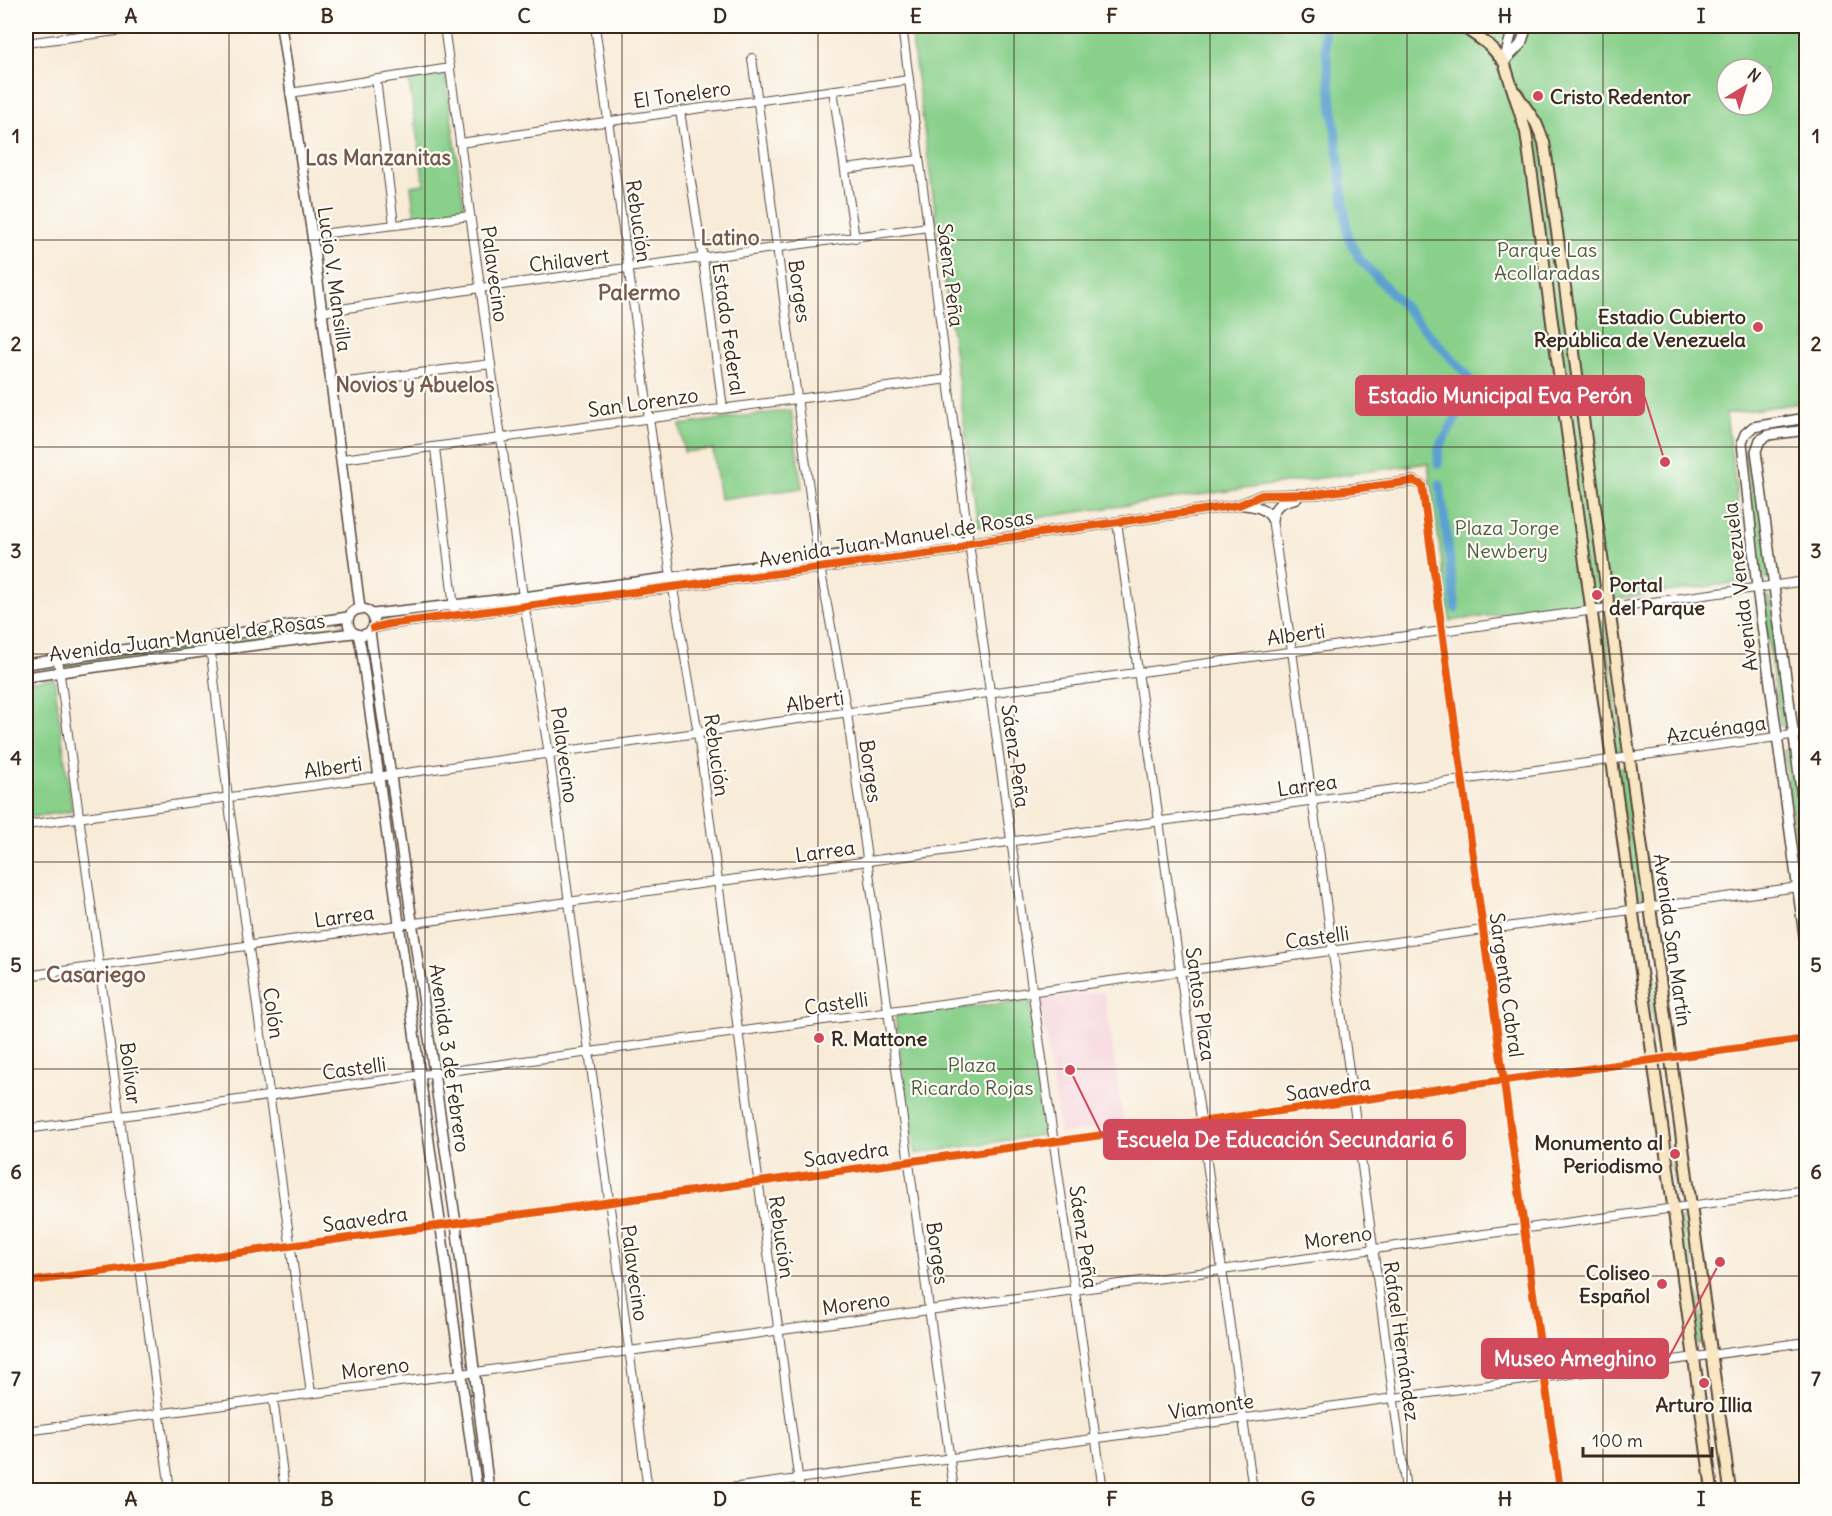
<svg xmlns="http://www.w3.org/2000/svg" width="1832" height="1516" font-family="Delius,sans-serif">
<rect width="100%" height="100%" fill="#fdfcf7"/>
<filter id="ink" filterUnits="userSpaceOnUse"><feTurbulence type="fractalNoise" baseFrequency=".0167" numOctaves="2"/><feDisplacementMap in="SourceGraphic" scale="12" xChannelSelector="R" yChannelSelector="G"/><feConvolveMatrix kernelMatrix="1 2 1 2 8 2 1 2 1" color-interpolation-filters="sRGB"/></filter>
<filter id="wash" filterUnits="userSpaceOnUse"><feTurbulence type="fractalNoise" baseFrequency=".008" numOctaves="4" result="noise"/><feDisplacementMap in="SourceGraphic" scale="24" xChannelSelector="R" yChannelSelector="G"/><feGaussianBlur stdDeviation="1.35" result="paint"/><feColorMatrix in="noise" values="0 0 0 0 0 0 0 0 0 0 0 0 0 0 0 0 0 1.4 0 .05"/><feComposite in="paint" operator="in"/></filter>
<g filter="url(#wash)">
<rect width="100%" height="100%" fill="#f8ebd8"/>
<path fill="#f5cfda" d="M1104 991 1124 1125 1060 1134 1040 1000Z"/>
<g fill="#89d08b" stroke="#627d54" stroke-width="1.5" fill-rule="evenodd">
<path d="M910 26H1806V402L1726 414 1748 581 1450 621 1428 463 978 526ZM1727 69H1763V105H1727Z"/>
<path d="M445 75 465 211 415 218 411 186 424 184 409 80Z"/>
<path d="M791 410 802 488 720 499 713 449 684 452 680 425Z"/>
<path d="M1752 449 1771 578 1763 579 1744 451Z"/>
<path d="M1770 596 1789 725 1780 726 1762 597Z"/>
<path d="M1604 621 1623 750 1615 751 1596 622Z"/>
<path d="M344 625V630L217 647 216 642Z"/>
<path d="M196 645V650L69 667 68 662Z"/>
<path d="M54 678 72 811 26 818V682Z"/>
<path d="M1791 749 1806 854V878L1802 879 1783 750Z"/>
<path d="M1625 767 1644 896 1636 897 1617 768Z"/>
<path d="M1647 922 1666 1051 1657 1052 1639 923Z"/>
<path d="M1030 1000 1048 1134 916 1154 895 1016Z"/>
<path d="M1677 1145 1684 1195 1676 1196 1669 1146Z"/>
<path d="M1688 1218 1695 1268 1687 1269 1680 1219Z"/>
<path d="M1698 1293 1705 1343 1697 1344 1690 1294Z"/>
</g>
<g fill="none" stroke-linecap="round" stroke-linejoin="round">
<g stroke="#5ba0d0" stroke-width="9">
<path d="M1323 26 1348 237 1359 258 1467 375C1472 383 1471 389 1467 398L1439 448 1438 464"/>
<path d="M1440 484 1456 609"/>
</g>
</g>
</g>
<g filter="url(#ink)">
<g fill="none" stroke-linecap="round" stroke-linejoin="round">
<defs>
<g id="minor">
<path d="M444 26 523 597 549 754 648 1490"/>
<path d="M595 26 671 577 698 733 800 1490"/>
<path d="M902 26 969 543 1103 1490"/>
<path d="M26 43 154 26"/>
<path d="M752 58 818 556 847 713 954 1490"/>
<path d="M376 79 394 225"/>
<path d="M833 90 855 238"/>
<path d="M290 93 450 68"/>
<path d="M680 111 703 259 723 408"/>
<path d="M460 143 680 111 909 80"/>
<path d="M845 169 919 160"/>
<path d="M312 235 470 216"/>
<path d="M321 312 480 288 928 227"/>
<path d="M332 384 491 364"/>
<path d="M435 448 455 616"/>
<path d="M342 459 948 379"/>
<path d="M1422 485 1560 1490"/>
<path d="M1272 519 1292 651 1406 1490"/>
<path d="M1117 522 1253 1490"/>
<path d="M209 637 228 798 311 1393"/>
<path d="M58 660 170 1490"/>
<path d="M26 825 1806 581"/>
<path d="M26 976 1806 733"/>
<path d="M26 1129 1806 886"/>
<path d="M26 1282 1806 1039"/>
<path d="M273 1398 285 1490"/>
<path d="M26 1431 461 1374 1806 1190"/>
<path d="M716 1490 1806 1342"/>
</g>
<g id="tertiary">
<path d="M281 26 312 235 360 608"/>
<path d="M1505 58 1511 35 1510 26"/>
<path d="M1504 62 1521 44 1527 26"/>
<path d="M1806 418 1753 427 1745 434 1742 442 1757 588 1806 950"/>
<path d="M1760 440 1756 451 1806 828"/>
<path d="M1760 440 1769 435 1806 430"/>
<path d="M1244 505C1256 506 1266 508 1272 519"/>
<path d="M1272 519C1275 503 1282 502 1297 498"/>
<circle cx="361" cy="622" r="13"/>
<path d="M373 614 523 597 952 540 969 543"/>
<path d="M373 628 389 624 956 550 969 543 1239 505 1262 495 1315 494 1414 481 1422 485"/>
<path d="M370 632 456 1224 489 1490"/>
<path d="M358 635 361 647 477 1490"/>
<path d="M26 664 348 617"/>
<path d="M26 677 209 651 353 633"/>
</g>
<g id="secondary">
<path d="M1462 26 1489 45 1504 62 1526 132 1712 1490"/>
<path d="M1516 93 1536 123 1544 142 1565 287 1730 1490"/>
</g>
</defs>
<use href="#minor" stroke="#57473a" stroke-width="10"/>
<use href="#tertiary" stroke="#57473a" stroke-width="12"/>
<use href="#secondary" stroke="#57473a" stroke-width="14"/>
<use href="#minor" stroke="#fff" stroke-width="8"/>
<use href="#tertiary" stroke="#fff" stroke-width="9"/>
<use href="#secondary" stroke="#f9e7c3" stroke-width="10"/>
<defs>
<g id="cycleway">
<path d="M373 628 389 624 956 550 969 543 1239 505 1262 495 1315 494 1414 481 1422 485 1560 1490"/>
<path d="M26 1282 1806 1039"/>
</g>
</defs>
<use href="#cycleway" stroke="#fdfcf7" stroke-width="11"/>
<use href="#cycleway" stroke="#e8590c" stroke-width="8"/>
</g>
</g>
<path fill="none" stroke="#3b2a1e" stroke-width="1.5" stroke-opacity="0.55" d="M229 26V1490M425 26V1490M622 26V1490M818 26V1490M1014 26V1490M1210 26V1490M1407 26V1490M1603 26V1490M26 240H1806M26 447H1806M26 654H1806M26 862H1806M26 1069H1806M26 1276H1806"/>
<g fill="#d1495b" stroke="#fdfcf7" stroke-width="2">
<circle cx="1538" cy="96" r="6"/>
<circle cx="1758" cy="327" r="6"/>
<circle cx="1597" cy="595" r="6"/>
<circle cx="819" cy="1038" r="6"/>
<circle cx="1675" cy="1154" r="6"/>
<circle cx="1662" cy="1284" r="6"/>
<circle cx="1704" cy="1383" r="6"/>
</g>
<g text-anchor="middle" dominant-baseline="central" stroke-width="4.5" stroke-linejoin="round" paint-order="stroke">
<g font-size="20" fill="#3b2a1e" stroke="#fdfcf7">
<text transform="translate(682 94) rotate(-8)">El Tonelero</text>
<text transform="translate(639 221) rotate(82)">Rebución</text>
<text transform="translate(569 260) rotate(-7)">Chilavert</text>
<text transform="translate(495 274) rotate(82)">Palavecino</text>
<text transform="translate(951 275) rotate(83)">Sáenz Peña</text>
<text transform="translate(335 279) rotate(82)">Lucio V. Mansilla</text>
<text transform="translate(800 291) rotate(82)">Borges</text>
<text transform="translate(729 329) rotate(82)">Estado Federal</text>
<text transform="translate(643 402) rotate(-8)">San Lorenzo</text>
<text transform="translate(896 538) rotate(-9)">Avenida Juan Manuel de Rosas</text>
<text transform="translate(1740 587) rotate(-97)">Avenida Venezuela</text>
<text transform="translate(1296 634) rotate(-8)">Alberti</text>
<text transform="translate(187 637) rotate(-7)">Avenida Juan Manuel de Rosas</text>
<text transform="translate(815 701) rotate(-8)">Alberti</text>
<text transform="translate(1716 729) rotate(-8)">Azcuénaga</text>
<text transform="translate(565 755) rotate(82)">Palavecino</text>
<text transform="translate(717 755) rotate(82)">Rebución</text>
<text transform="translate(1016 756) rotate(82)">Sáenz Peña</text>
<text transform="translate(333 767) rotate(-8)">Alberti</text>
<text transform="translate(871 771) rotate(82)">Borges</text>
<text transform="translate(1307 785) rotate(-8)">Larrea</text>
<text transform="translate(825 851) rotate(-8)">Larrea</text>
<text transform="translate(344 916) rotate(-8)">Larrea</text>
<text transform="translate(1317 937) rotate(-8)">Castelli</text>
<text transform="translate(1673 940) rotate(82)">Avenida San Martín</text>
<text transform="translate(1507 985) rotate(82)">Sargento Cabral</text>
<text transform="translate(836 1003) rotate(-8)">Castelli</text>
<text transform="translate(1201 1004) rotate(82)">Santos Plaza</text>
<text transform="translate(274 1013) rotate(82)">Colón</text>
<text transform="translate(450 1058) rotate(82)">Avenida 3 de Febrero</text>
<text transform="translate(354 1068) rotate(-8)">Castelli</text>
<text transform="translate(131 1073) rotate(83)">Bolívar</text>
<text transform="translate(1328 1088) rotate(-8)">Saavedra</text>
<text transform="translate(846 1154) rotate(-8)">Saavedra</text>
<text transform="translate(365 1219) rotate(-8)">Saavedra</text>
<text transform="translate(782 1237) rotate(82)">Rebución</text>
<text transform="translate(1084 1237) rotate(82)">Sáenz Peña</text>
<text transform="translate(1338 1237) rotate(-8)">Moreno</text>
<text transform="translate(938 1253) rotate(82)">Borges</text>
<text transform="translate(635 1273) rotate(82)">Palavecino</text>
<text transform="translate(856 1303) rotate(-8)">Moreno</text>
<text transform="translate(1402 1341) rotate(82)">Rafael Hernández</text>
<text transform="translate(375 1368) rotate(-7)">Moreno</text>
<text transform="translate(1211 1406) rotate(-8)">Viamonte</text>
</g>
<g font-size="20" font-weight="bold" fill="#3b2a1e" stroke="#fdfcf7" text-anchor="start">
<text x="1550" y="96">Cristo Redentor</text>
<text x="1746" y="316" text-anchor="end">Estadio Cubierto<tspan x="1746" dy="23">República de Venezuela</tspan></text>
<text x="1609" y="584">Portal<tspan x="1609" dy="23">del Parque</tspan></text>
<text x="831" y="1038">R. Mattone</text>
<text x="1663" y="1142" text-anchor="end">Monumento al<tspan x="1663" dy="23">Periodismo</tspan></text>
<text x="1650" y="1272" text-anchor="end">Coliseo<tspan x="1650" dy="23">Español</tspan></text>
<text x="1704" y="1404" text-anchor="middle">Arturo Illia</text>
</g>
<g font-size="20" fill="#525c3f" stroke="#fdfcf7">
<text x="1547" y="249">Parque Las<tspan x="1547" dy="23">Acollaradas</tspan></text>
<text x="1507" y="527">Plaza Jorge<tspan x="1507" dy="23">Newbery</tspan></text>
<text x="972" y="1064">Plaza<tspan x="972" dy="23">Ricardo Rojas</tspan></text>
</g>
<g font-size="21" font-weight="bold" fill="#77594d" stroke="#fdfcf7">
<text x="378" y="157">Las Manzanitas</text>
<text x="730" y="237">Latino</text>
<text x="415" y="384">Novios y Abuelos</text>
</g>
<g font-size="22" font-weight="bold" fill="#77594d" stroke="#fdfcf7">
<text x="639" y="292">Palermo</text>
<text x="96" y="974">Casariego</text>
</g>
</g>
<path fill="none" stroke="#d1495b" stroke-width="2" d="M1665 462L1644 395M1070 1070L1104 1139M1720 1262L1668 1359"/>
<g fill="#d1495b" stroke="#fdfcf7" stroke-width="2">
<circle cx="1665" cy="462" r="6"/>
<circle cx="1070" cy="1070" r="6"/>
<circle cx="1720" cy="1262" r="6"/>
</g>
<g fill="#d1495b" stroke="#d1495b" stroke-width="2">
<rect x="1356" y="376" width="288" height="39" rx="6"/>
<rect x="1104" y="1120" width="361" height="39" rx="6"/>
<rect x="1482" y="1339" width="186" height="39" rx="6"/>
</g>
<g font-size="21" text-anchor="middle" font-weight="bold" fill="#fff">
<text x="1500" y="403">Estadio Municipal Eva Perón</text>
<text x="1285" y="1147">Escuela De Educación Secundaria 6</text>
<text x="1575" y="1366">Museo Ameghino</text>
</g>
<rect width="1832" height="1516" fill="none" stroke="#fdfcf7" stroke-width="66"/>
<g transform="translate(1745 87) rotate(38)"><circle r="28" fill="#fdfcf7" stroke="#afa8a0" stroke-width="1.5"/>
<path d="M0-4.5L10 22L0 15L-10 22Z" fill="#d1495b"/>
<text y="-9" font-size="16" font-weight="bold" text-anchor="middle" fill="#3b2a1e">N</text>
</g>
<path d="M1583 1447v9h129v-9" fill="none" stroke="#3b2a1e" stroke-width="3"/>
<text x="1592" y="1447" font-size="18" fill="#3b2a1e" stroke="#fdfcf7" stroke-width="4.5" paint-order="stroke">100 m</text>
<rect x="33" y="33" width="1766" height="1450" fill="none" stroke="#3b2a1e" stroke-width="2"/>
<g font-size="20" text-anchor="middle" font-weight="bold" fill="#3b2a1e">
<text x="131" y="23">A</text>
<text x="327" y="23">B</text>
<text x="524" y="23">C</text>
<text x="720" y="23">D</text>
<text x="916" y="23">E</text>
<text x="1112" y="23">F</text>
<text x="1308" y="23">G</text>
<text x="1505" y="23">H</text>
<text x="1701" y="23">I</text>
<text x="16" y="143">1</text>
<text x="1816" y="143">1</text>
<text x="16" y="351">2</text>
<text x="1816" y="351">2</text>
<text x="16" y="558">3</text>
<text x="1816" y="558">3</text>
<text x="16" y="765">4</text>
<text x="1816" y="765">4</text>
<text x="16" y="972">5</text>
<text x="1816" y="972">5</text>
<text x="16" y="1179">6</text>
<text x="1816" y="1179">6</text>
<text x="16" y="1386">7</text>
<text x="1816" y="1386">7</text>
<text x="131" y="1506">A</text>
<text x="327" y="1506">B</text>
<text x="524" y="1506">C</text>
<text x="720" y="1506">D</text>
<text x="916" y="1506">E</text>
<text x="1112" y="1506">F</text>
<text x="1308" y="1506">G</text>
<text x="1505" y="1506">H</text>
<text x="1701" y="1506">I</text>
</g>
</svg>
